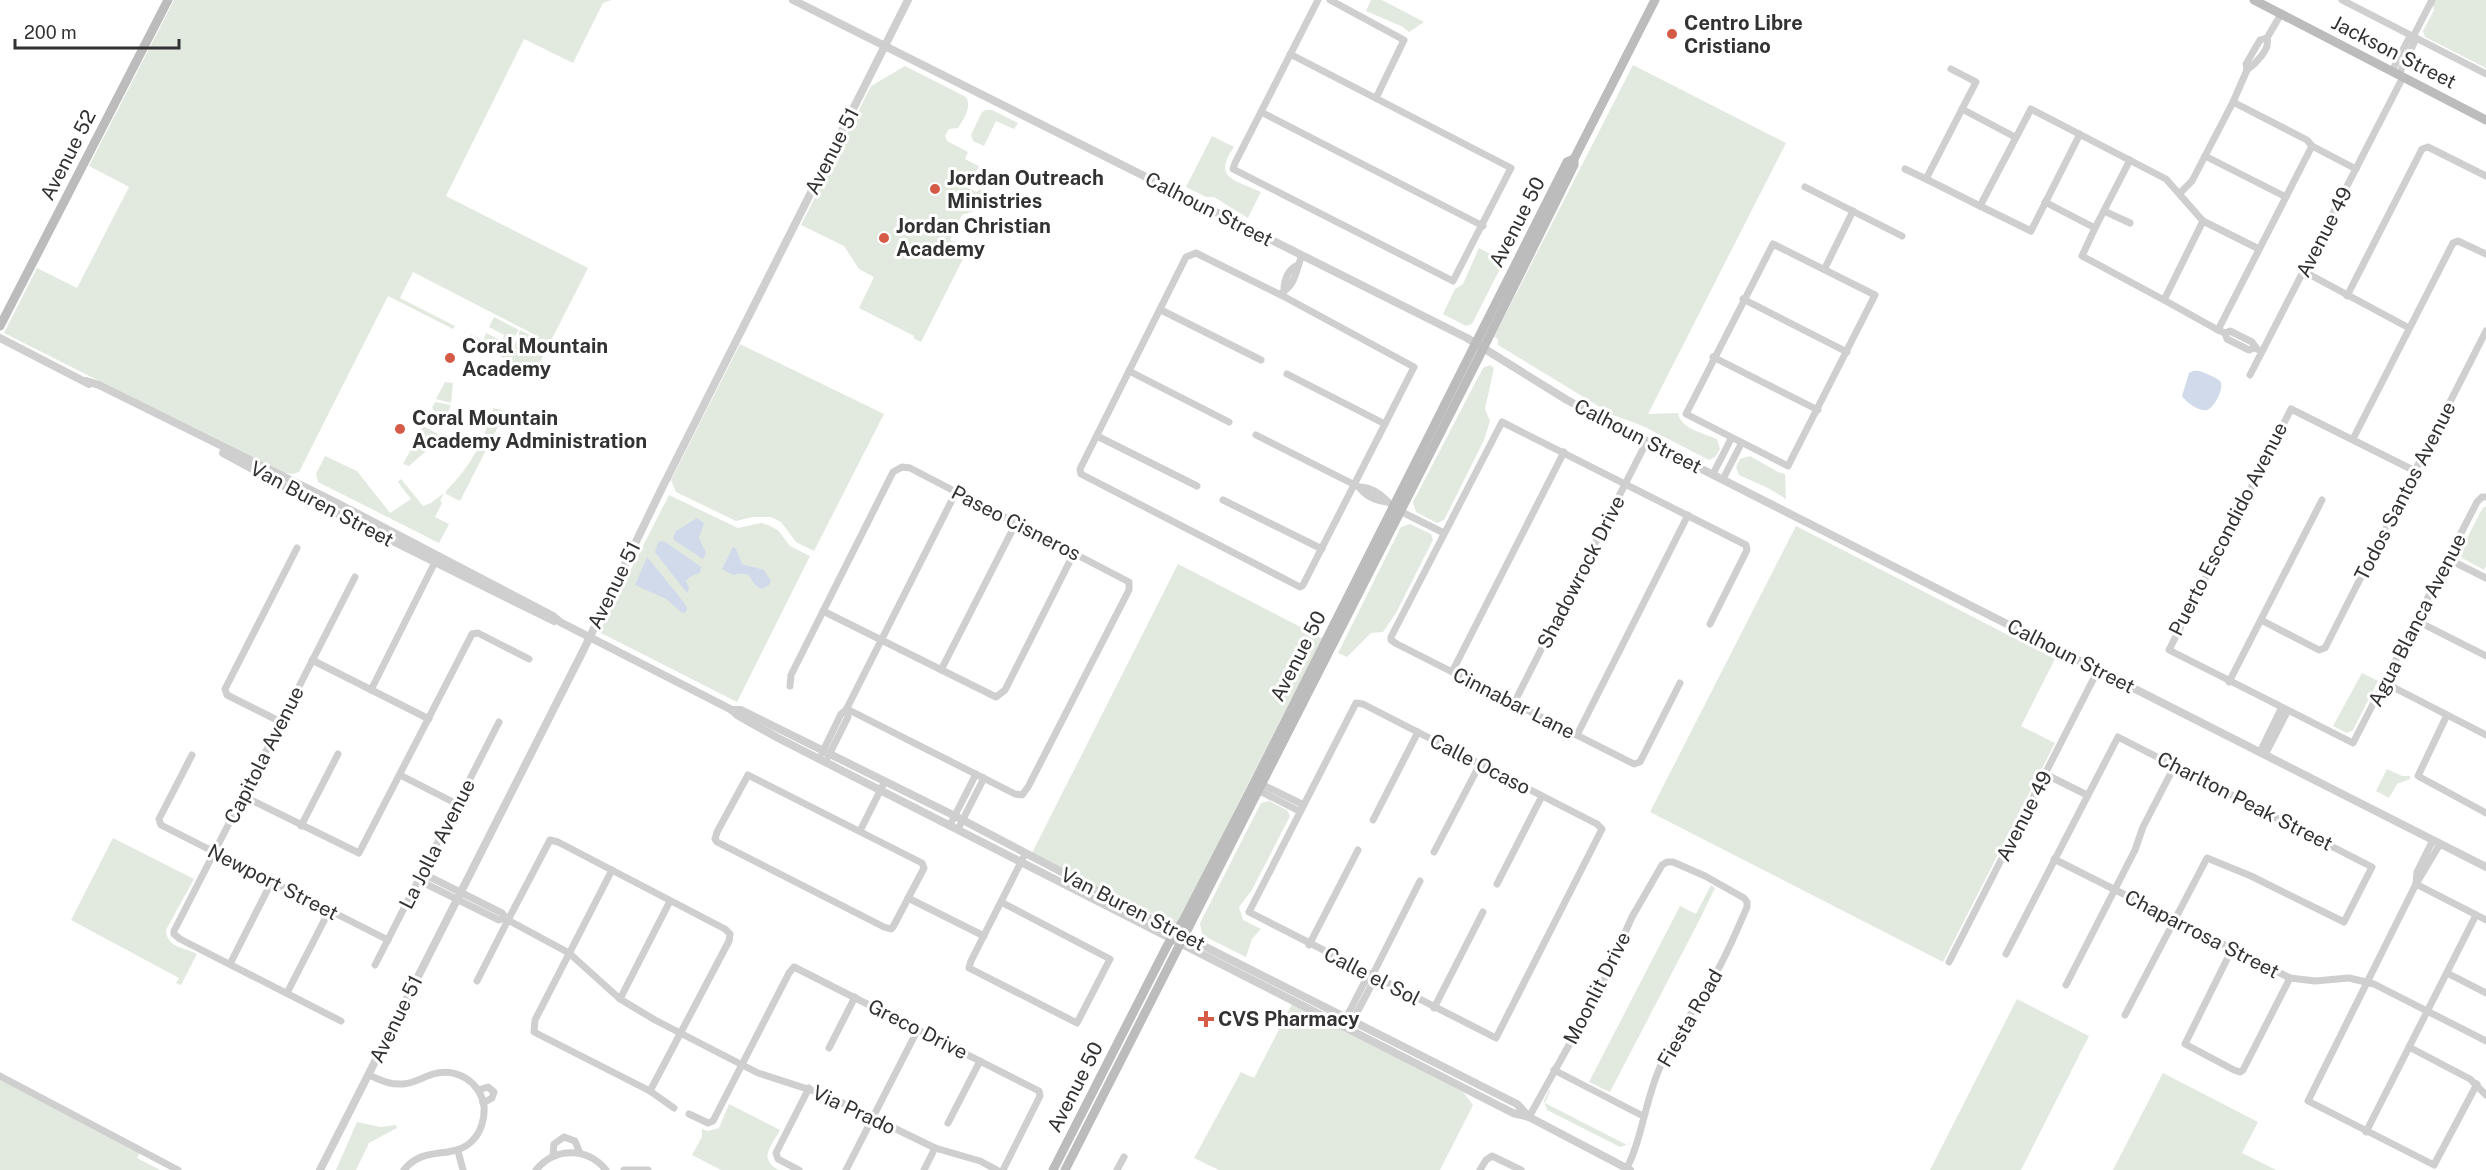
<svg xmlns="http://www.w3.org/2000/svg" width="2486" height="1170" font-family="'Public Sans',sans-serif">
<rect width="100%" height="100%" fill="#fff"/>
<g fill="#e2eadf">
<path d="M174 0H611L603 3 573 63 524 39 446 196 588 268 534 374 467 339 470 334 483 340 486 333 502 341 504 335 489 327 494 317 519 330 509 344 514 348 520 330 538 339 539 337 413 272 400 298 455 326 453 329 388 296 299 472 292 474 280 472 4 333 37 268 77 288 129 187 89 166Z"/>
<path d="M1371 0H1382L1424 22 1409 32 1403 27 1366 11Z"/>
<path d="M2430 0H2486V68L2425 37 2423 31 2434 10Z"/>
<path d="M1633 65 1786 143 1648 414 1678 413C1681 429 1703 433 1717 439L1720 449 1715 457 1709 460 1643 426 1613 415 1498 345V339L1494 337Z"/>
<path d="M905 66 966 97C972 107 964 119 958 128L949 129 945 136 947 141 968 152 965 159 979 166 968 188 977 192 979 189 983 191 978 197 965 191 962 196 978 204 974 211 962 215 950 240 968 249 921 342 913 338 914 336 859 308 874 277 859 269 844 246 801 225 871 86Z"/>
<path d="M986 110H992L1018 123 1014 129 996 121 984 146 973 141 971 135 982 112Z"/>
<path d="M1212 136 1234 147C1211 179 1237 180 1261 192L1248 218 1214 197H1206L1186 187Z"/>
<path d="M1479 248 1504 261 1472 324 1466 326 1443 314 1455 289 1463 284Z"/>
<path d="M740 344 884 414 814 551 796 542 781 522 771 517H753L736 521 676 492 671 480Z"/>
<path d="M1490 365 1494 368 1485 409 1490 421 1484 440 1444 520 1437 523 1416 512 1413 502 1483 368Z"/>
<path d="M445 382 453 383 451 403 436 399Z"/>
<path d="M435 402 451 405 443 424 428 417 435 412 432 408Z"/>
<path d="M493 408 506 411 460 501 446 494V491C470 467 484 442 493 408Z"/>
<path d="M423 426 438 434 427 450 416 440Z"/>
<path d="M415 442 426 451 409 466 403 464Z"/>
<path d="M325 456 357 471 390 513 411 499 398 482 401 479 423 506 431 503 444 493 440 501 442 503 435 517 449 524 439 543 318 482 316 474Z"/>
<path d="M1750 456 1778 472 1785 474 1786 499 1768 488 1739 475 1736 467 1740 459Z"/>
<path d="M669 495 738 528 761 523 768 525 778 530 790 546 810 556 737 702 599 632Z"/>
<path d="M2486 506V566L2484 570 2462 558 2460 552 2482 509Z"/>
<path d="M1410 524 1431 534 1433 540 1396 613 1383 632 1371 633 1347 657 1338 653 1401 527Z"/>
<path d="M1796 526 2055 659 2021 726 2055 743 1943 962 1650 812Z"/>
<path d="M1178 564 1322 638 1176 926 1032 853Z"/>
<path d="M2362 673 2378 681 2353 730 2347 733 2333 726Z"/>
<path d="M2387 769 2402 776H2410V779L2397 784 2389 798 2376 791Z"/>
<path d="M1269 801 1287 810 1290 816 1252 890 1239 907 1243 920 1261 929 1252 939 1246 957 1202 935 1200 923 1261 803Z"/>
<path d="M113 838 194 879 166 930C167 948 184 947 197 954L181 985 176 983 179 978 71 920Z"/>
<path d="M1711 885 1715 888 1701 917 1610 1092 1589 1082 1680 906 1696 914Z"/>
<path d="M2017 999 2089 1036 2021 1170H1930Z"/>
<path d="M1292 1004 1463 1092 1473 1105 1440 1170H1219L1194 1158 1241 1072 1254 1078Z"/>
<path d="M2163 1073 2258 1122 2242 1153 2276 1170H2113Z"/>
<path d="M0 1080 140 1152 137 1158 160 1170H0Z"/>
<path d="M1549 1090 1550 1091 1545 1103 1627 1145 1630 1143 1631 1135 1630 1144 1620 1147 1547 1110 1544 1101Z"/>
<path d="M729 1104 780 1130C772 1146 757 1158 779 1170H721L692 1155 702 1137V1129L708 1131 719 1128Z"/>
<path d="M357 1122 381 1127 396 1125 397 1128 369 1143 356 1170H336Z"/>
</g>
<g fill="#d0daeb">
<path d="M2193 371C2199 370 2202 372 2207 374 2211 376 2217 378 2220 381 2225 388 2214 408 2207 410 2199 412 2186 402 2182 396L2189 373Z"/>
<path d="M697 518 704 523 699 538 706 553 703 559 674 540 673 537 676 531Z"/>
<path d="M664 541 701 567 700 573 689 577 686 581 689 589 687 593 655 552 658 542Z"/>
<path d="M733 547 736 549 742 564 764 570 771 581 769 585 762 589C745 582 757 570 733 575L722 569Z"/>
<path d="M647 557C653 565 686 603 687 608L686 612 682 613 666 599 635 585Z"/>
</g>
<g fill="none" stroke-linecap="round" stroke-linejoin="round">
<g stroke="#cfcfcf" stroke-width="7">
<path d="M1330 0 1404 40 1376 98"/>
<path d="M2342 0 2486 74"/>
<path d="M1290 54 1511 168 1453 281 1233 169 1235 163 1318 0"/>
<path d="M1951 69 1976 82 1926 179 1980 206"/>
<path d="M2247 70C2255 64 2271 49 2267 38L2281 14"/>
<path d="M2392 71 2408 40 2413 37"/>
<path d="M2399 74 2414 43 2413 37 2432 0"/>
<path d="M2233 102 2247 70 2246 64 2260 40 2267 38"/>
<path d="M1962 109 2015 137"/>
<path d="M1261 112 1483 226"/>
<path d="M2080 134 2031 231 1980 206 2031 109 2166 179 2203 221"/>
<path d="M1905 169 1926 179"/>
<path d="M1805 187 1902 236"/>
<path d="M2180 193 2192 181 2205 156"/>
<path d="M2286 197 2205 156 2233 102 2307 140 2312 146"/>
<path d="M2045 202 2095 228 2130 160"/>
<path d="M2104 211 2130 223"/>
<path d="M2095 228 2082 256 2164 300"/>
<path d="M1773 244 1875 295 1788 466 1686 414Z"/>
<path d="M1196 253 1281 295 1414 367 1303 585 1300 587 1081 474 1080 469 1186 257Z"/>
<path d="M1825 268 1853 211"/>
<path d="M2303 271 2409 328"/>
<path d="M1284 290C1284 280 1288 269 1298 265"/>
<path d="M1281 295C1284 290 1288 289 1291 284 1297 275 1297 266 1302 256"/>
<path d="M2347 296 2422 149 2428 147 2486 176"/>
<path d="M1743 299 1847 352"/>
<path d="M1161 310 1261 360"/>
<path d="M2218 330 2164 300 2203 221 2259 249"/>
<path d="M2225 333 2230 331 2252 342 2257 349"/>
<path d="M2254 348 2249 350 2227 339 2225 333 2218 330 2312 146 2356 169"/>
<path d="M1713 357 1818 410"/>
<path d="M1129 371 1229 422"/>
<path d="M1287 374 1385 424"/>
<path d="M2250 375 2403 77"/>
<path d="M1256 435 1359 487C1366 497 1377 501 1388 502"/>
<path d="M1097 436 1197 486"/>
<path d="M2353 439 2453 243 2458 241 2486 254"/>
<path d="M2415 471 2291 409 2169 650 2353 743 2477 502 2482 497H2486"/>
<path d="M1713 474 1731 439"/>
<path d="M1723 479 1741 444"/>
<path d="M1359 487C1372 487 1381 494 1389 503"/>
<path d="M1223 500 1322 549"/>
<path d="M1398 510 1444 533"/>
<path d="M2448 559 2486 578"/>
<path d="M823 611 996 697 1005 690 1074 553"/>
<path d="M2261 620 2319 650 2325 648 2486 331"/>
<path d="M2417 621 2486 656"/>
<path d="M312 660 429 719"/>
<path d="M941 670 1016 523"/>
<path d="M1452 672 1564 452"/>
<path d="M2229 682 2322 500"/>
<path d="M1680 683 1640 762 1634 764 1397 644 1391 640V637L1502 422 1746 545 1747 550 1710 624"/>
<path d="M2385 683 2486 735"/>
<path d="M790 686 791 675 893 472 902 467 910 468 1129 582V590L1028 787 1022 795 1015 794 847 709"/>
<path d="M371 690 436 560"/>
<path d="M1356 703 1363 704 1597 824 1602 829 1496 1038 1249 912Z"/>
<path d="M1514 703 1647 441"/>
<path d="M2447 715 2418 776 2486 813"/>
<path d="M281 722 227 695 225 689 297 548"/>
<path d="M1577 735 1688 515"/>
<path d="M2260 752 2281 709"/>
<path d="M822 753 841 714 846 710 956 492"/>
<path d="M192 755 159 819 161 825 388 940"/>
<path d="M2265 755 2287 712"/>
<path d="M828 757 848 717 846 710"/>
<path d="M2045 774 2087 795"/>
<path d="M400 775 457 804"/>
<path d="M748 775 922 863 924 868 893 927 891 929 884 927 717 842 715 839 717 832Z"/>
<path d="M1259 783 1302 804"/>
<path d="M1254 788 1299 811"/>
<path d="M243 796 359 853 472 634 478 633 529 659"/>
<path d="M1373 820 1418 732"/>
<path d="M950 825 976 774"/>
<path d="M301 826 338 754"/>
<path d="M958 829 984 778"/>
<path d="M860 831 885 781"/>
<path d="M2440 844 2416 884 2308 1101 2434 1165 2477 1084"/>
<path d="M1434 852 1480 764"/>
<path d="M2054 859 2290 978 2315 981 2349 978 2374 984 2486 1041"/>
<path d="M612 870 535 1020 534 1032 650 1091 674 1108"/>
<path d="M422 873 502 913 508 920 550 840 558 842 725 929 730 934 729 941 650 1091"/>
<path d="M418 880 499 920 505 918"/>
<path d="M1497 884 1542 796"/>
<path d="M2416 884 2486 920"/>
<path d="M2416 884 2417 872 2433 840"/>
<path d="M908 898 984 936"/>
<path d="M1001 902 1110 959 1077 1023 969 968 971 961 1023 858"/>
<path d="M1309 945 1358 850"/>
<path d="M2232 949 2185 1044 2234 1070 2240 1072 2243 1070 2290 978"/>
<path d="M2006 954 2118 737 2372 867 2344 922 2251 876 2207 858 2125 1015"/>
<path d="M1949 962 2098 670"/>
<path d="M230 964 272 881"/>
<path d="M375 965 499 722"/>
<path d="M2447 973 2486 993"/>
<path d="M477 981 508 920 569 953 620 999 655 1020 758 1073 826 1095 935 1148 980 1161 997 1170"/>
<path d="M2066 985 2135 850 2143 827 2175 765"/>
<path d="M287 993 329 911"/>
<path d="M620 999 670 901"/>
<path d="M1434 1008 1483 912"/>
<path d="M341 1021 180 939 174 934V931L355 577"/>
<path d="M1351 1024 1371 986 1372 976 1420 881"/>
<path d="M1342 1026 1364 983 1372 976"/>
<path d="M2409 1047 2470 1079 2486 1095"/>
<path d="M829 1048 855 997"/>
<path d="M1554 1070 1643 1116"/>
<path d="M369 1075C380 1080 390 1085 403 1084 415 1083 423 1077 433 1074 457 1067 480 1082 484 1106 485 1118 481 1132 473 1140 454 1161 424 1144 404 1170"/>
<path d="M0 1076 178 1170"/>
<path d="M478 1090 488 1087 494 1092 492 1098 483 1103"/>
<path d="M689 1114 708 1123 713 1121 789 973 794 967 796 968 1039 1091 1040 1096 1003 1170"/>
<path d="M1529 1117 1599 991 1632 917 1662 865 1667 862H1673L1705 876 1744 898 1747 902V907C1736 933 1725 959 1711 982 1694 1010 1675 1036 1661 1065 1645 1099 1643 1137 1626 1170"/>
<path d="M948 1123 980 1061"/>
<path d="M2366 1132 2476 915"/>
<path d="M458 1151 463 1170"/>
<path d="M553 1155 554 1144 564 1137 575 1141 580 1153"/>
<path d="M536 1170C555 1147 587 1147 606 1170"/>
<path d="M624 1170H648"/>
<path d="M799 1170 778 1159 776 1153 809 1088"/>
<path d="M846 1170 918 1029"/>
<path d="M924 1170 935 1148"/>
<path d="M1117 1170 1124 1157"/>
<path d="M1480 1170 1486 1160 1492 1156 1521 1170"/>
</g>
<g stroke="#cfcfcf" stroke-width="8">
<path d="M793 0 1467 338 1567 400 1599 417 2486 867"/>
<path d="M0 338 89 384"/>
<path d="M86 381 99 385 337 503 553 616 560 622 732 710 737 715 778 738 1513 1113 1529 1117 1630 1170"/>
<path d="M223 453 308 499 554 621"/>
<path d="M732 710H741L955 816 1176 932 1517 1104 1529 1117"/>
<path d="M320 1170 583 651 662 488 908 0"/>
</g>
<g stroke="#bcbcbc" stroke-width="9">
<path d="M2254 0 2486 120"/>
<path d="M0 326 168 0"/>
<path d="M1053 1170 1167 946 1183 921 1252 787 1567 162 1574 159"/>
<path d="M1065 1170 1478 359 1574 165V159L1655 0"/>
</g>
</g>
<g fill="#d65b46" stroke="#fff" stroke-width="2">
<circle cx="1672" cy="34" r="6"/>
<circle cx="935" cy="189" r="6"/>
<circle cx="884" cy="238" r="6"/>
<circle cx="450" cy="358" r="6"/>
<circle cx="400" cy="429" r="6"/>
<path d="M1203 1010h6v6h6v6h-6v6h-6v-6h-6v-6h6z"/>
</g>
<g text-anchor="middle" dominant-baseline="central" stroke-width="6" stroke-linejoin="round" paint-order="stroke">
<g font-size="20" font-weight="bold" fill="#323232" stroke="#fff" text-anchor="start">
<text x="1684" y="23">Centro Libre<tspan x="1684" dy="23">Cristiano</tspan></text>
<text x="947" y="178">Jordan Outreach<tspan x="947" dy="23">Ministries</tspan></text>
<text x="896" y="226">Jordan Christian<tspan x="896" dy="23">Academy</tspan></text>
<text x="462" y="346">Coral Mountain<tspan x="462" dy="23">Academy</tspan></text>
<text x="412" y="418">Coral Mountain<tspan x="412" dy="23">Academy Administration</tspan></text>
<text x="1218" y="1019">CVS Pharmacy</text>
</g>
<g font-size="20" fill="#323232" stroke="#fff">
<text transform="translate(2394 52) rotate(27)">Jackson Street</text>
<text transform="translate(832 151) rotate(-63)">Avenue 51</text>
<text transform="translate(68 155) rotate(-63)">Avenue 52</text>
<text transform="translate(1209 209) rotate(27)">Calhoun Street</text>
<text transform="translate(1517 222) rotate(-63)">Avenue 50</text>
<text transform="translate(2324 232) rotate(-63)">Avenue 49</text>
<text transform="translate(1638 436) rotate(27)">Calhoun Street</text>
<text transform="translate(2405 491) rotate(-63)">Todos Santos Avenue</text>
<text transform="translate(322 504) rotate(28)">Van Buren Street</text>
<text transform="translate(1016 523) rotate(27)">Paseo Cisneros</text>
<text transform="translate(2228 529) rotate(-63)">Puerto Escondido Avenue</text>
<text transform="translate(1581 572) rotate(-63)">Shadowrock Drive</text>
<text transform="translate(614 585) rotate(-64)">Avenue 51</text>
<text transform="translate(2417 620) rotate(-63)">Agua Blanca Avenue</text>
<text transform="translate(1298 656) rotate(-63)">Avenue 50</text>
<text transform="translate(2071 656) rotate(27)">Calhoun Street</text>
<text transform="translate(1514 703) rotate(27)">Cinnabar Lane</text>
<text transform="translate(264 755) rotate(-63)">Capitola Avenue</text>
<text transform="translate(1480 764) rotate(27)">Calle Ocaso</text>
<text transform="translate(2245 801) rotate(27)">Charlton Peak Street</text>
<text transform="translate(2024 816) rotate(-63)">Avenue 49</text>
<text transform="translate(437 844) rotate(-63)">La Jolla Avenue</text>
<text transform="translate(273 882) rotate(27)">Newport Street</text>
<text transform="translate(1133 909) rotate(27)">Van Buren Street</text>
<text transform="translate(2202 934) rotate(27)">Chaparrosa Street</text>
<text transform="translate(1372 976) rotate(27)">Calle el Sol</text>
<text transform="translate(1597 988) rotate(-63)">Moonlit Drive</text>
<text transform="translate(1690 1018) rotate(-60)">Fiesta Road</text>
<text transform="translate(396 1019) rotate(-64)">Avenue 51</text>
<text transform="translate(918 1029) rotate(27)">Greco Drive</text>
<text transform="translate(1075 1087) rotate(-63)">Avenue 50</text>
<text transform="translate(854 1110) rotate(25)">Via Prado</text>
</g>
</g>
<path d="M15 39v9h164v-9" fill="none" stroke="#323232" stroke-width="3"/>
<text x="24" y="39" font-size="18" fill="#323232" stroke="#ffffff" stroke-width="4.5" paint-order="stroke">200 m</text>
</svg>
